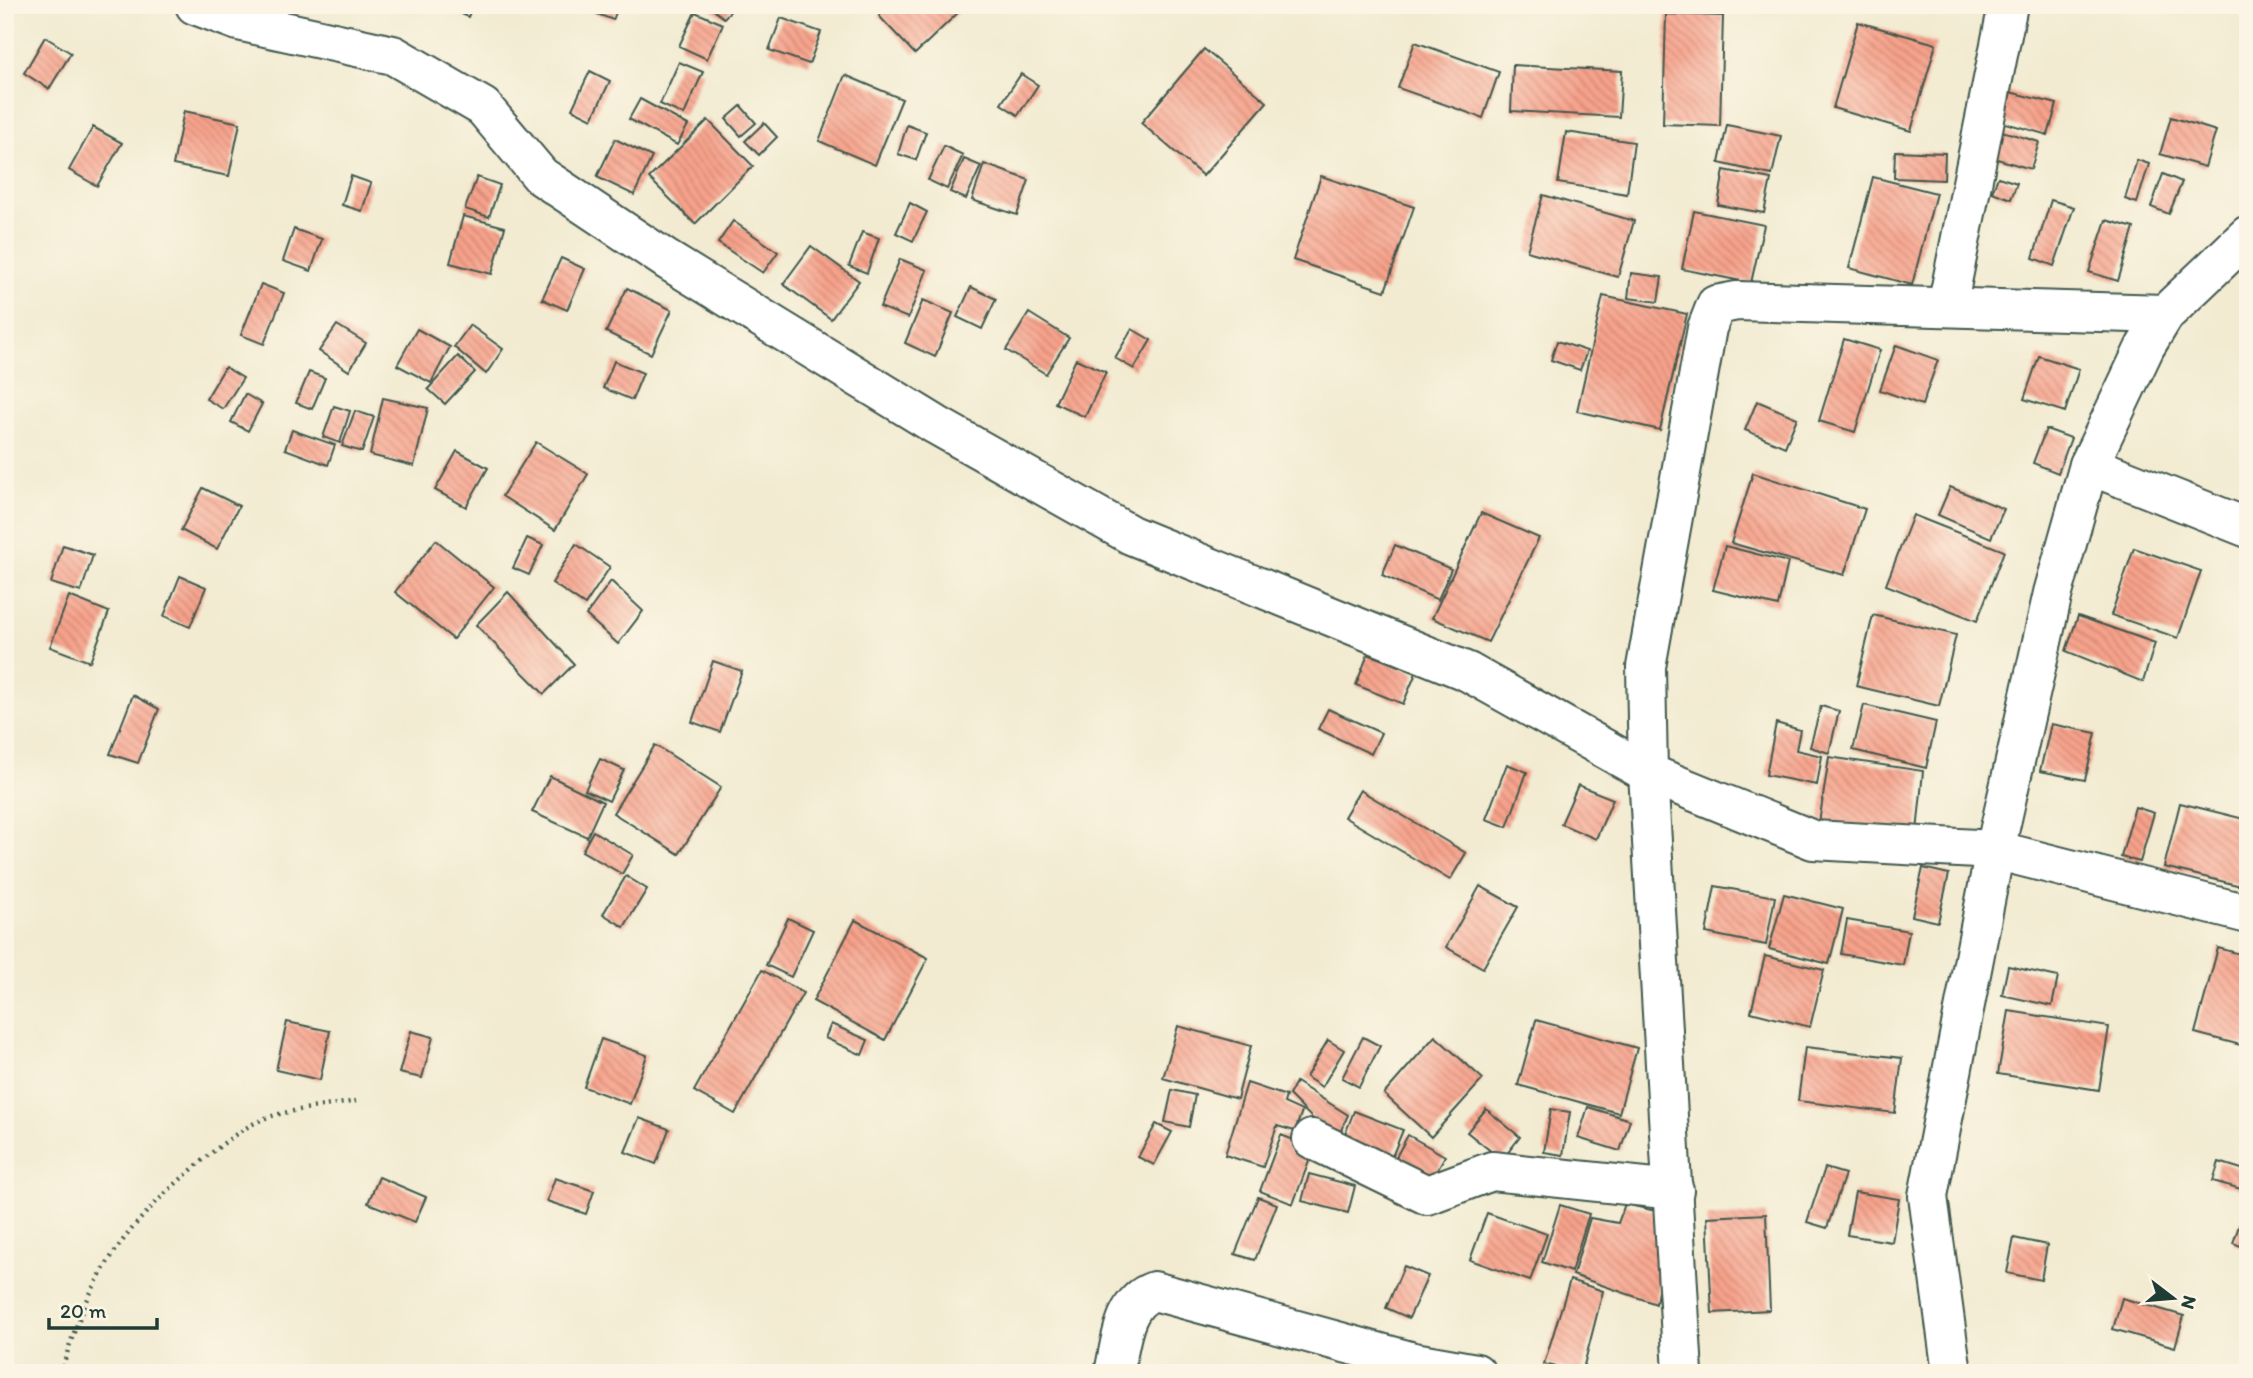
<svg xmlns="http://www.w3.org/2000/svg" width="2253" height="1378" font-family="Itim,sans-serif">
<defs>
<pattern id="building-back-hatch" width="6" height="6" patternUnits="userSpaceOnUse" patternTransform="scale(1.75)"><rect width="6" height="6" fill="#f8a28b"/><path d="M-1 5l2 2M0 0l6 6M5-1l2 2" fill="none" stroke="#c88572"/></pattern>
</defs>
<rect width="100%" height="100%" fill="#fcf5e5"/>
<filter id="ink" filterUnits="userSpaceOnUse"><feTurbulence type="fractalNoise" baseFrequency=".0143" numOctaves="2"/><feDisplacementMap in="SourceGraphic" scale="14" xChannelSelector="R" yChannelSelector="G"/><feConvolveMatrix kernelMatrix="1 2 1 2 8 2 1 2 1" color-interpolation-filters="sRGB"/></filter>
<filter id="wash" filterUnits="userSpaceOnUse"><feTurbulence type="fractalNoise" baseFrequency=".00686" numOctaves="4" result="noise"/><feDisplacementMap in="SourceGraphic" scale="28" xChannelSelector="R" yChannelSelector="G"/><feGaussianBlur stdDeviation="1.57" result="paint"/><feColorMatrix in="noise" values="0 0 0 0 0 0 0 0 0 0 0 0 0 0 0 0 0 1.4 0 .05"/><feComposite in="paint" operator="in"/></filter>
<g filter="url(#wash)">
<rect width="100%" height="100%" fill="#f2ebd1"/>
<g id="blocks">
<g fill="url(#building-back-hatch)">
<path d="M442 5H473L468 17Z"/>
<path d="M574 5H619L613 20Z"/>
<path d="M707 5H736L724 18Z"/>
<path d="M890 5H966L915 54 879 16Z"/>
<path d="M1578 5H1659V10L1578 8Z"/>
<path d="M695 12 723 24 707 59 679 46Z"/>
<path d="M1666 14 1723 16 1720 126 1663 124Z"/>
<path d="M781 18 821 32 809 64 769 50Z"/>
<path d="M1858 22 1936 44 1911 131 1833 108Z"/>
<path d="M45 37 71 53 49 89 24 73Z"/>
<path d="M1415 42 1499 72 1483 118 1398 88Z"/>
<path d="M1204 49 1267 102 1203 176 1141 123Z"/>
<path d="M679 62 703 72 684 115 660 104Z"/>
<path d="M1513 65 1622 71 1619 117 1511 111Z"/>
<path d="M590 71 610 81 592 119 572 109Z"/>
<path d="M1021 74 1038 85 1018 115 1001 104Z"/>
<path d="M845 75 902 99 875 165 819 141Z"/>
<path d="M2006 91 2057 104 2048 135 1998 121Z"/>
<path d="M640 99 688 125 677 145 629 119Z"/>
<path d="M741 106 756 123 741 136 726 119Z"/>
<path d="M184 111 240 123 229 176 173 165Z"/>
<path d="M2171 117 2216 131 2205 167 2160 154Z"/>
<path d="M708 120 753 166 695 224 649 178Z"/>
<path d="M764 123 777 137 759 155 745 141Z"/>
<path d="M907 125 926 132 916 160 898 154Z"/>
<path d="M1727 125 1781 136 1772 175 1719 163Z"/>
<path d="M93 127 122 143 97 186 69 170Z"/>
<path d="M1995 129 2039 142 2031 169 1987 156Z"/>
<path d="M1566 132 1634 142 1627 194 1558 183Z"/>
<path d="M615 139 652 157 634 195 597 177Z"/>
<path d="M944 146 963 155 947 189 928 180Z"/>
<path d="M1895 151 1945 153 1944 180 1894 178Z"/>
<path d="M964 159 981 166 966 199 950 192Z"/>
<path d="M2137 160 2149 164 2137 203 2125 199Z"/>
<path d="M984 164 1029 180 1017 215 972 200Z"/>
<path d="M1724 170 1771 179 1764 213 1718 205Z"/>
<path d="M2163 174 2182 182 2169 214 2151 207Z"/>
<path d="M351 176 371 183 362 211 342 205Z"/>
<path d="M1321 176 1414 207 1385 291 1293 260Z"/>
<path d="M477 177 500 185 489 217 465 209Z"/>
<path d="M1873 177 1936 193 1912 285 1849 268Z"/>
<path d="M1998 177 2017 183 2011 199 1992 192Z"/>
<path d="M1543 195 1634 221 1618 277 1527 251Z"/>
<path d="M2051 200 2074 207 2054 266 2033 258Z"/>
<path d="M910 203 927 212 913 241 896 233Z"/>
<path d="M1694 211 1764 225 1751 283 1682 269Z"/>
<path d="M463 216 505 227 492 274 450 263Z"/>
<path d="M2106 220 2134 228 2118 281 2089 272Z"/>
<path d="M733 221 778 252 763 273 718 243Z"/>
<path d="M294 229 322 239 311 271 283 261Z"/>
<path d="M862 232 879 238 867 273 849 266Z"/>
<path d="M811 246 859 281 831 319 783 284Z"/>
<path d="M561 258 585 269 567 310 542 299Z"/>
<path d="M900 259 927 270 908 318 880 307Z"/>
<path d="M1631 273 1662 277 1658 302 1628 298Z"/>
<path d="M261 284 284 293 264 344 241 335Z"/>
<path d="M971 287 996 299 982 329 957 317Z"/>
<path d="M627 288 672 310 651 354 606 332Z"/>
<path d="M1603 296 1687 314 1660 430 1577 411Z"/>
<path d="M923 300 953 313 935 357 905 343Z"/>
<path d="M1029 313 1069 338 1046 374 1006 350Z"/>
<path d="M337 325 366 343 349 371 319 351Z"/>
<path d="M470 325 503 349 486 374 454 347Z"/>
<path d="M417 329 450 347 431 383 397 365Z"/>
<path d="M1132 329 1151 340 1134 369 1115 358Z"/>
<path d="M1844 339 1880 350 1855 432 1819 421Z"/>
<path d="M1557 341 1587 351 1580 370 1551 360Z"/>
<path d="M1896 345 1938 360 1922 405 1880 390Z"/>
<path d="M458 356 475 372 445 404 428 389Z"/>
<path d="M2039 356 2079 369 2065 412 2024 399Z"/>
<path d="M1076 359 1106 372 1085 417 1055 403Z"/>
<path d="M614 361 643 373 632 400 603 388Z"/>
<path d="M225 367 243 378 223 409 206 399Z"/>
<path d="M309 372 325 378 312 409 296 403Z"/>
<path d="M245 394 262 404 248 431 231 422Z"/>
<path d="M383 398 428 408 414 466 370 455Z"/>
<path d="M1757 401 1797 418 1785 447 1745 430Z"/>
<path d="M334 406 350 411 340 443 323 437Z"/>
<path d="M355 411 374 417 362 452 342 446Z"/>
<path d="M2046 429 2071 438 2058 473 2033 463Z"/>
<path d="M292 430 335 445 328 465 285 449Z"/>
<path d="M536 442 588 474 555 530 502 496Z"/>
<path d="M457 451 488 468 466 507 435 490Z"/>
<path d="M1753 473 1865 509 1844 575 1731 543Z"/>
<path d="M1950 487 2004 509 1991 538 1938 515Z"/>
<path d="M203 488 239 506 217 549 181 530Z"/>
<path d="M1481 513 1539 538 1488 642 1432 618Z"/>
<path d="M1913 515 2004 551 1977 621 1886 585Z"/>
<path d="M527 538 543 545 529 575 513 568Z"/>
<path d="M436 540 494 587 453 639 395 592Z"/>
<path d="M576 544 610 567 585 605 552 583Z"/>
<path d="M63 545 93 555 81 592 51 583Z"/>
<path d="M1395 545 1451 569 1438 600 1382 575Z"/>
<path d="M1725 546 1788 562 1778 606 1713 590Z"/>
<path d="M2134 548 2201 571 2178 638 2111 615Z"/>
<path d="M180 576 206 587 190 627 164 616Z"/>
<path d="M611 581 643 611 618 644 586 615Z"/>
<path d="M508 592 574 664 544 694 476 625Z"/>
<path d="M69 596 109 612 90 662 50 647Z"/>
<path d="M1873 615 1956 635 1939 706 1856 686Z"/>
<path d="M2078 616 2155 643 2143 682 2066 651Z"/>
<path d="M1368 654 1416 673 1403 704 1356 685Z"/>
<path d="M713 661 742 671 720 732 692 722Z"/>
<path d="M133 695 159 709 138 763 110 754Z"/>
<path d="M1864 705 1936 722 1926 768 1853 750Z"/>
<path d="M1821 706 1839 711 1829 753 1810 747Z"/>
<path d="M1328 709 1381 733 1371 754 1318 729Z"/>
<path d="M1776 723 1800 730 1796 750 1822 756 1817 785 1766 775Z"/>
<path d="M2051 724 2096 733 2085 780 2040 771Z"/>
<path d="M655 745 721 787 679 854 613 813Z"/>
<path d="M1829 757 1923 771 1917 832 1819 823Z"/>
<path d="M600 759 624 770 609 801 585 790Z"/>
<path d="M1507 764 1527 772 1507 827 1486 819Z"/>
<path d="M550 776 603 802 587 837 532 812Z"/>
<path d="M1578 785 1613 799 1596 839 1561 824Z"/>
<path d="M1360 790 1466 853 1450 880 1344 817Z"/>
<path d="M2180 803 2248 820V859L2241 886 2164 867Z"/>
<path d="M2135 807 2154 813 2140 862 2121 857Z"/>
<path d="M593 831 633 855 622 874 582 851Z"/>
<path d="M1923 868 1949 874 1938 922 1912 916Z"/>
<path d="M626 876 647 889 624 927 603 914Z"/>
<path d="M1480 886 1518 907 1483 968 1446 947Z"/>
<path d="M1715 886 1775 897 1766 945 1706 933Z"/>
<path d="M1784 894 1843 909 1829 964 1769 949Z"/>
<path d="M788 918 813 930 791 977 766 965Z"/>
<path d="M855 920 928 958 885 1040 813 1001Z"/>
<path d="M1847 920 1909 931 1903 965 1841 954Z"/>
<path d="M2218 948 2248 956V1047L2195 1033Z"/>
<path d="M1765 956 1824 970 1810 1027 1751 1012Z"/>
<path d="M2008 966 2058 977 2052 1006 2002 995Z"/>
<path d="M762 970 803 993 735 1114 694 1091Z"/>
<path d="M2009 1011 2109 1027 2099 1090 1998 1074Z"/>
<path d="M1536 1020 1637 1048 1619 1113 1518 1085Z"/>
<path d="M287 1022 330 1031 320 1080 276 1070Z"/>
<path d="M831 1024 868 1040 862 1055 825 1038Z"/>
<path d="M1178 1026 1251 1046 1237 1099 1163 1078Z"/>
<path d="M411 1031 433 1037 422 1078 399 1073Z"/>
<path d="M1435 1036 1483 1079 1431 1137 1384 1094Z"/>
<path d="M1363 1037 1380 1046 1359 1087 1342 1078Z"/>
<path d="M601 1039 647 1055 630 1104 584 1087Z"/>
<path d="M1328 1040 1344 1050 1322 1087 1306 1077Z"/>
<path d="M1805 1047 1902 1058 1895 1113 1798 1101Z"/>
<path d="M1296 1082 1348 1115 1339 1135 1312 1118 1289 1095Z"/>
<path d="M1247 1083 1286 1096 1284 1103 1302 1111 1295 1131 1277 1126 1263 1167 1225 1155Z"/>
<path d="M1172 1090 1195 1095 1189 1127 1165 1122Z"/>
<path d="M1588 1107 1630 1120 1620 1151 1578 1138Z"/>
<path d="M1486 1109 1520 1137 1502 1160 1467 1132Z"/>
<path d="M1551 1109 1570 1112 1563 1155 1544 1152Z"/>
<path d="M1354 1111 1403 1130 1387 1169 1339 1150Z"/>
<path d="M639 1118 669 1129 656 1164 625 1152Z"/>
<path d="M1156 1124 1172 1132 1154 1165 1138 1157Z"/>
<path d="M1281 1135 1314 1148 1293 1204 1260 1191Z"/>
<path d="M1408 1135 1445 1156 1426 1189 1390 1168Z"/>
<path d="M2219 1162 2248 1171V1191L2213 1181Z"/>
<path d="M1825 1168 1845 1174 1827 1228 1807 1222Z"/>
<path d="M1309 1174 1355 1186 1348 1213 1302 1201Z"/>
<path d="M379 1177 426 1197 415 1222 368 1203Z"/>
<path d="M555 1178 594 1191 586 1214 547 1201Z"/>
<path d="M1855 1192 1899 1199 1892 1242 1847 1235Z"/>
<path d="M1258 1197 1277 1204 1255 1260 1235 1254Z"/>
<path d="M1625 1204 1660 1212 1663 1259 1656 1304 1573 1275 1590 1218 1618 1223Z"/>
<path d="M1560 1205 1589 1214 1571 1272 1542 1262Z"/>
<path d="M1487 1213 1547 1234 1530 1281 1470 1260Z"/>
<path d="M1766 1214 1770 1310 1712 1313 1707 1217Z"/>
<path d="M2240 1223 2248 1226V1249L2233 1243Z"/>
<path d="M2014 1238 2047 1245 2041 1280 2007 1273Z"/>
<path d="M1404 1266 1428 1276 1409 1318 1386 1308Z"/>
<path d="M1570 1280 1603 1291 1582 1373 1544 1364Z"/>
<path d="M2122 1298 2184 1316 2175 1347 2113 1329Z"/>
</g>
</g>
</g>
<g filter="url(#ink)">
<use href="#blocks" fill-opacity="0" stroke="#3f574c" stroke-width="2"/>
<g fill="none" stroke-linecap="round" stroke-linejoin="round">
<defs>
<g id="minor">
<path d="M195 5 238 21 393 55 483 107 541 176 667 260 936 425 1131 535 1468 672 1648 773 1813 840 1995 850 2248 914"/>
<path d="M1947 307 2008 5"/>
<path d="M2089 465 2248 528"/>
<path d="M1312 1139 1427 1195 1492 1171 1674 1190"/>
<path d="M1114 1373C1121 1343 1122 1302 1154 1291L1414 1362 1476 1373"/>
<path d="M1683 1373 1648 773 1646 667 1707 328 1716 305 1737 301 2165 314"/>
<path d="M1952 1373 1928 1196 1995 850 2053 593 2089 465 2145 347 2165 314 2248 235"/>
</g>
</defs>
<use href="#minor" stroke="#3f574c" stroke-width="42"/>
<path stroke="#3f574c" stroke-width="4.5" stroke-dasharray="2 5" stroke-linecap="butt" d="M61 1373C88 1279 121 1229 196 1166 216 1149 237 1131 261 1120 283 1110 330 1106 356 1101"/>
<use href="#minor" stroke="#fff" stroke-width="38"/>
</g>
</g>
<rect width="2253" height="1378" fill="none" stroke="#fcf5e5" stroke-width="28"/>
<g transform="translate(2173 1298) rotate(106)" stroke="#fcf5e5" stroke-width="5" paint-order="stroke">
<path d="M0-5L12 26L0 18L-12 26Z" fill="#1f3d34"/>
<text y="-10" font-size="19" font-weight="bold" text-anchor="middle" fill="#1f3d34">N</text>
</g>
<path d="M49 1318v10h108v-10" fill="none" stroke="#1f3d34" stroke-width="3.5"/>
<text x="60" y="1318" font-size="21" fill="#1f3d34" stroke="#fcf5e5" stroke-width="5" paint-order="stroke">20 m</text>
</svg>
